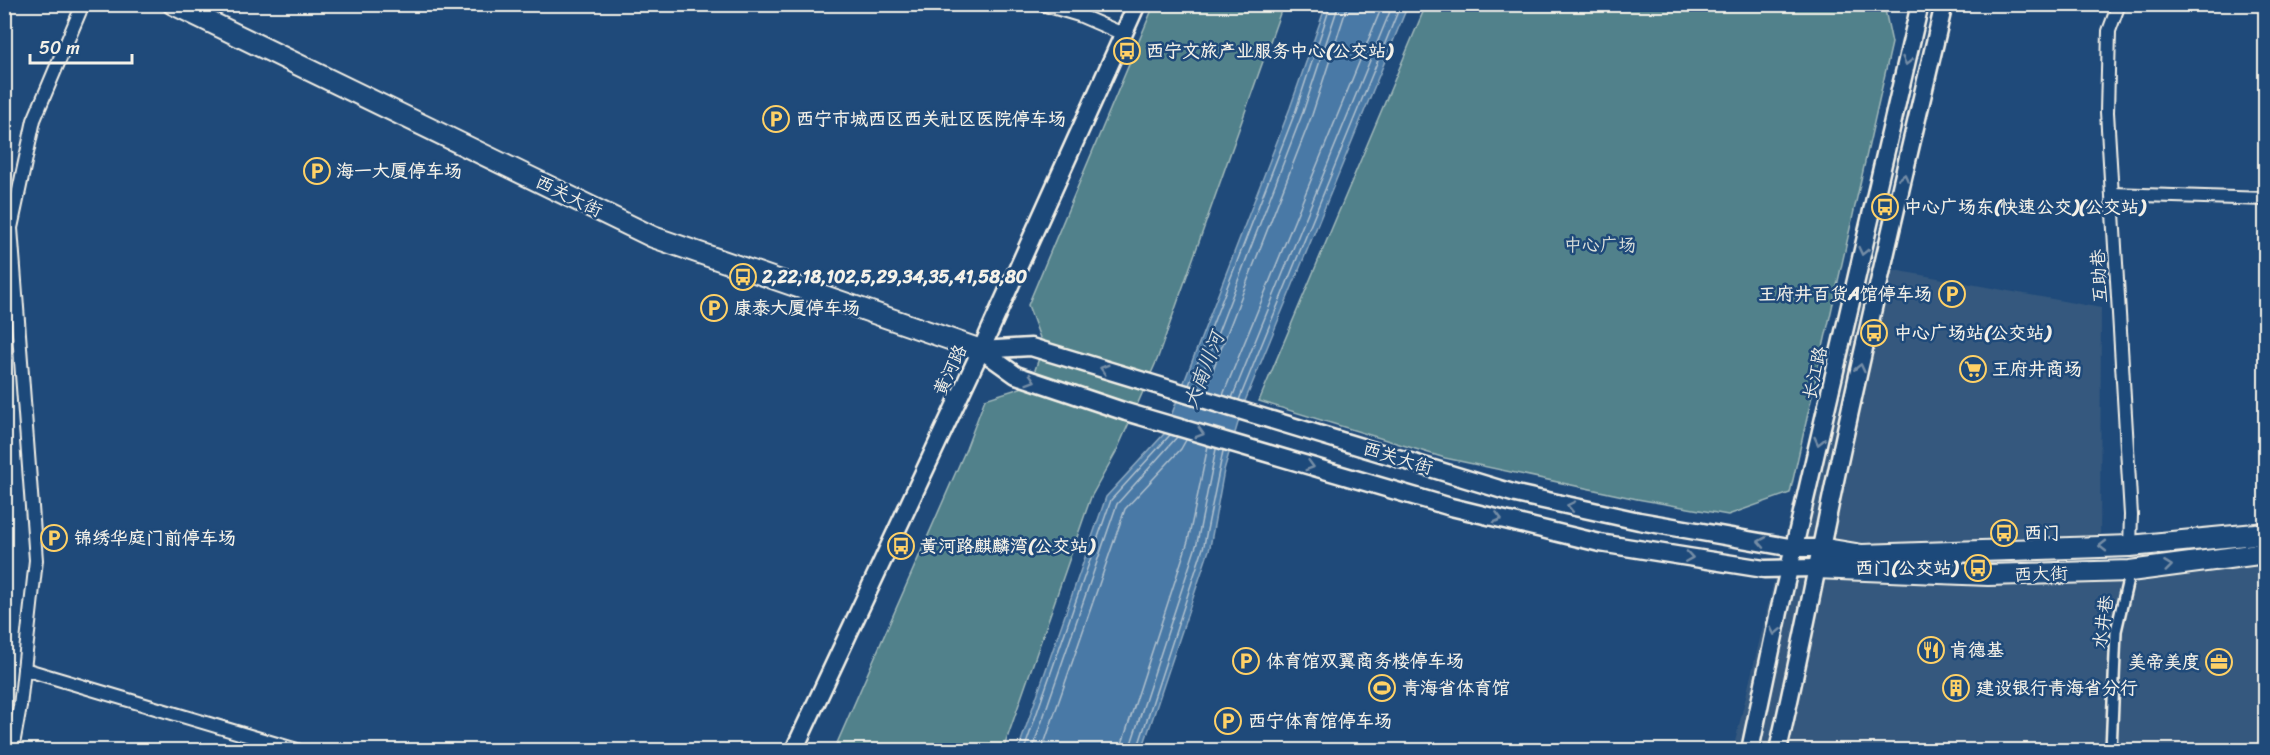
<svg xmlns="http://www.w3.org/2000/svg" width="2270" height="755" font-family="Sriracha,'LXGW WenKai TC',sans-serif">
<rect width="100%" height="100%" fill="#1f4a7a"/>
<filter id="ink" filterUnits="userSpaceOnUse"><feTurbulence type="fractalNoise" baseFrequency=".0167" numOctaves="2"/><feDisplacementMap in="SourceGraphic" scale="12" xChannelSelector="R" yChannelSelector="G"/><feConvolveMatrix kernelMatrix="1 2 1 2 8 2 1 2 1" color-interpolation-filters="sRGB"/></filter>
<g filter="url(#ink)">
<path fill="#34587e" d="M1851 262 2101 308 2100 571 2265 560V750H1733Z"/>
<g fill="#51818b" stroke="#a2b9ba" stroke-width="1.5">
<path d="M1154 5H1283L1157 360 1117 450 1091 497 1003 750H834L966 449 985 399 1030 385 1043 346 1028 305Z"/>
<path d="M1426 5H1884L1892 43 1790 493 1728 515 1637 499 1445 458 1259 401Z"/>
</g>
<path fill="#4a79a6" stroke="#8ea9c0" stroke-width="1.5" d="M1326 5H1408L1243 406 1224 470 1210 547 1142 750H1018L1106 497 1164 434 1290 108Z"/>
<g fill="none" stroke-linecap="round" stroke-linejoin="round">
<g stroke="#b0c1ce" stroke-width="1.5">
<path d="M1189 385 1296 110 1331 4"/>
<path d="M1197 387 1303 112 1339 4"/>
<path d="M1205 390 1312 115 1348 4"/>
<path d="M1223 395 1383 4"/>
<path d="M1232 398 1393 4"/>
<path d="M1239 400 1401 4"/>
<path d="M1024 750 1111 500 1170 435"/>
<path d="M1032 750 1117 504 1177 437"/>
<path d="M1042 750 1125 509 1181 449 1186 440"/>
<path d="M1120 750 1188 541 1208 446"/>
<path d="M1129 750 1197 543 1216 449"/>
<path d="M1137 750 1204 545 1223 451"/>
</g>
<defs>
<path id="pedestrian" d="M2111 750 2116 631 2130 571"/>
<g id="minor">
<path d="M1042 4 1079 15 1123 34"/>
<path d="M2119 4 2109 31 2107 112 2131 515 2130 546"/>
<path d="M2112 194 2266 199"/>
<path d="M24 669 297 750"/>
<path d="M12 750 20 706 36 560 11 228 34 120 83 4"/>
</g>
<g id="secondary">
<path d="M981 350 1016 375 1126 412 1451 507 1600 543 1764 569 1816 568"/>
<path d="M981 350 1031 347 1516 494 1639 521 1794 548H1820"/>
<path d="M794 750 981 350 1137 4"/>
<path d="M1750 750 1779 612 1920 4"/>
<path d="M1778 750C1802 647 1821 543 1844 439 1875 294 1910 149 1944 4"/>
</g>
<g id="primary">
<path d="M173 4 653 237 981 350"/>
<path d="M1820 548 1862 555 2130 546 2266 533"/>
<path d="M1816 568 1988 575 2130 571 2266 553"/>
</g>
</defs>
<use href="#pedestrian" stroke="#f4f1e8" stroke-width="14"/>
<use href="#minor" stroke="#f4f1e8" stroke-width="16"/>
<use href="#secondary" stroke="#f4f1e8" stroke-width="21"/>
<use href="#primary" stroke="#f4f1e8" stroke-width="24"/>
<use href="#pedestrian" stroke="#1f4a7a" stroke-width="9"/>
<use href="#minor" stroke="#1f4a7a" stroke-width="12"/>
<use href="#secondary" stroke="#1f4a7a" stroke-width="16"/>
<use href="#primary" stroke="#1f4a7a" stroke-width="20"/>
</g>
<defs><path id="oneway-chevron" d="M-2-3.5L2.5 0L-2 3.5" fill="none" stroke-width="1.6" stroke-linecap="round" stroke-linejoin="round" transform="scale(1.5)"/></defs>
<g stroke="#748da6">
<use href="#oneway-chevron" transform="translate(1907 61) rotate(103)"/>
<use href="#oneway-chevron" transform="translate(1904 178) rotate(-77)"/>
<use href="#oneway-chevron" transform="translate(1863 251) rotate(103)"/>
<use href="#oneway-chevron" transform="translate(1860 368) rotate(-77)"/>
<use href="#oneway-chevron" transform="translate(1104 369) rotate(-163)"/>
<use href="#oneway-chevron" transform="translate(1031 380) rotate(18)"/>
<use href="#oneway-chevron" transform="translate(1200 433) rotate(17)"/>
<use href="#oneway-chevron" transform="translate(1819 441) rotate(103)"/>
<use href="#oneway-chevron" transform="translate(1310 466) rotate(16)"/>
<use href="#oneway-chevron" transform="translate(1571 506) rotate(-168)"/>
<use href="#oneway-chevron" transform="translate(1498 518) rotate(14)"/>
<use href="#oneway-chevron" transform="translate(1762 542) rotate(-170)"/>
<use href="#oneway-chevron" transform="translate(2103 546) rotate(180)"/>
<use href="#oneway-chevron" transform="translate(1689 557) rotate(9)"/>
<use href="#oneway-chevron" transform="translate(2168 566) rotate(-7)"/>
<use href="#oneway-chevron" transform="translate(1775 631) rotate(102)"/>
</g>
</g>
<defs>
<symbol id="bus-ring" viewBox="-11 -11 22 22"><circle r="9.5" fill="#1f4a7a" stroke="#ffd166" stroke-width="1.5"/><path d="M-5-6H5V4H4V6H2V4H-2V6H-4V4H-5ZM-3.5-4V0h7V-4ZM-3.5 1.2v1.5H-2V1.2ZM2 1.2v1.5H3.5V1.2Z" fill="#ffd166"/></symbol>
<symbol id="parking-ring" viewBox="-11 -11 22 22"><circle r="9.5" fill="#1f4a7a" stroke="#ffd166" stroke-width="1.5"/><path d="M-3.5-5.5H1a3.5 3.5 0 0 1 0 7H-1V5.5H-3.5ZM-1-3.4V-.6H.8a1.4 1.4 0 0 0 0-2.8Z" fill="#ffd166"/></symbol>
<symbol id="supermarket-ring" viewBox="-11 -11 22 22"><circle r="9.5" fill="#1f4a7a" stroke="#ffd166" stroke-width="1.5"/><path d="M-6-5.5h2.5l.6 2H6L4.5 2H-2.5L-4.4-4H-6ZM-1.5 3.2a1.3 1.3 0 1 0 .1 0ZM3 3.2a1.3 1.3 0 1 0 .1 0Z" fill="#ffd166"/></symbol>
<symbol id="restaurant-ring" viewBox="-11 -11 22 22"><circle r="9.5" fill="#1f4a7a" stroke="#ffd166" stroke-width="1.5"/><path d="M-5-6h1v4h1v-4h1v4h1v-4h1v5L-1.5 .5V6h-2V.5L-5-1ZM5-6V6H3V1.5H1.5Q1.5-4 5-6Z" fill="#ffd166"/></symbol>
<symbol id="office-ring" viewBox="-11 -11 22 22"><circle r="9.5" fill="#1f4a7a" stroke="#ffd166" stroke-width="1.5"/><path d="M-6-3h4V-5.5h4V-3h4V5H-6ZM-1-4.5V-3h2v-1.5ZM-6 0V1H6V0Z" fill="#ffd166"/></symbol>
<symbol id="stadium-ring" viewBox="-11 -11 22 22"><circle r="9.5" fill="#1f4a7a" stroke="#ffd166" stroke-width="1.5"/><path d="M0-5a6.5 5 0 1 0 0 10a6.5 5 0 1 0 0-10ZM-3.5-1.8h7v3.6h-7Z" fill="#ffd166"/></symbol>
<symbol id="building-ring" viewBox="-11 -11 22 22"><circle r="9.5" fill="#1f4a7a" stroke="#ffd166" stroke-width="1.5"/><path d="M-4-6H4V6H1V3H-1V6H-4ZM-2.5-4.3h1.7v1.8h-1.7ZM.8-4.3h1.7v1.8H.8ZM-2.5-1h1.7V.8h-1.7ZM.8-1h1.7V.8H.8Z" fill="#ffd166"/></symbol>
</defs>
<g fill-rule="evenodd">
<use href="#bus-ring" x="1112" y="36" width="30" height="30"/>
<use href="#parking-ring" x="761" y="104" width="30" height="30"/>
<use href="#parking-ring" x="302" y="156" width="30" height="30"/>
<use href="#bus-ring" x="1870" y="192" width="30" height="30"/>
<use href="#bus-ring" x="728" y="262" width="30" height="30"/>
<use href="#parking-ring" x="1937" y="279" width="30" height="30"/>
<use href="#parking-ring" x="699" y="293" width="30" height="30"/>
<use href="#bus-ring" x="1859" y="318" width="30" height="30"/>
<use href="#supermarket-ring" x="1958" y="354" width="30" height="30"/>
<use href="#bus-ring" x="1989" y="518" width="30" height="30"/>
<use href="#parking-ring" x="39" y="523" width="30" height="30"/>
<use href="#bus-ring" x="886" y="531" width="30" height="30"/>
<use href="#bus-ring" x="1963" y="553" width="30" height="30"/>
<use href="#restaurant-ring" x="1916" y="635" width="30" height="30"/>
<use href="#parking-ring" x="1231" y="646" width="30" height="30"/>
<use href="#office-ring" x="2204" y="647" width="30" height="30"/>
<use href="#stadium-ring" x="1367" y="673" width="30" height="30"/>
<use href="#building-ring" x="1941" y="673" width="30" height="30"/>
<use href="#parking-ring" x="1213" y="706" width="30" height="30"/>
</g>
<g text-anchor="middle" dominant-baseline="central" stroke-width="5" stroke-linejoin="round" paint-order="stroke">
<g font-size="18" font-weight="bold" fill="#f4f1e8" stroke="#1f4a7a" text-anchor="start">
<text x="1146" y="51">西宁文旅产业服务中心(公交站)</text>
<text x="796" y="119">西宁市城西区西关社区医院停车场</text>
<text x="336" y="171">海一大厦停车场</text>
<text x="1904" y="207">中心广场东(快速公交)(公交站)</text>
<text x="762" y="277">2,22,18,102,5,29,34,35,41,58,80</text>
<text x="1932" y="294" text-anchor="end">王府井百货A馆停车场</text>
<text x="734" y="308">康泰大厦停车场</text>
<text x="1894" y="333">中心广场站(公交站)</text>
<text x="1992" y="369">王府井商场</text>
<text x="2024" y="533">西门</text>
<text x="74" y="538">锦绣华庭门前停车场</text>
<text x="920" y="546">黄河路麒麟湾(公交站)</text>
<text x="1958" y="568" text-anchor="end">西门(公交站)</text>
<text x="1950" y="650">肯德基</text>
<text x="1266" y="661">体育馆双翼商务楼停车场</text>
<text x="2200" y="662" text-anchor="end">美帝美度</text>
<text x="1402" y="688">青海省体育馆</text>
<text x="1976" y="688">建设银行青海省分行</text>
<text x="1248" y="721">西宁体育馆停车场</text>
</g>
<g font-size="18" fill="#f4f1e8" stroke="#1f4a7a">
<text transform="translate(569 196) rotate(26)">西关大街</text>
<text transform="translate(2099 276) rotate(-93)">互助巷</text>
<text transform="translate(950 370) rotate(-65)">黄河路</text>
<text transform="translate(1815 373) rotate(-77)">长江路</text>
<text transform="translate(1398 458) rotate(17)">西关大街</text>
<text transform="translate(2041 574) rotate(-2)">西大街</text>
<text transform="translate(2103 622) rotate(-82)">水井巷</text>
</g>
<g font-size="18" fill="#dce0da" stroke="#1f4a7a">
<text x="1600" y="245">中心广场</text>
</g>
<g font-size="20" font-style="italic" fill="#dadfde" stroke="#1f4a7a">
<text transform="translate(1204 370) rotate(-69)">大南川河</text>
</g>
</g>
<rect width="2270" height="755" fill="none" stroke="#1f4a7a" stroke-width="24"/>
<rect x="12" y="12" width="2246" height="731" fill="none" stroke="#f4f1e8" stroke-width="2" filter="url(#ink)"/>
<path d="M30 54v9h102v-9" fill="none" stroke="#f4f1e8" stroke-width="3"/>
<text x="39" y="54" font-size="18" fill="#f4f1e8" stroke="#1f4a7a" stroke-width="4.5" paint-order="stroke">50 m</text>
</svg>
